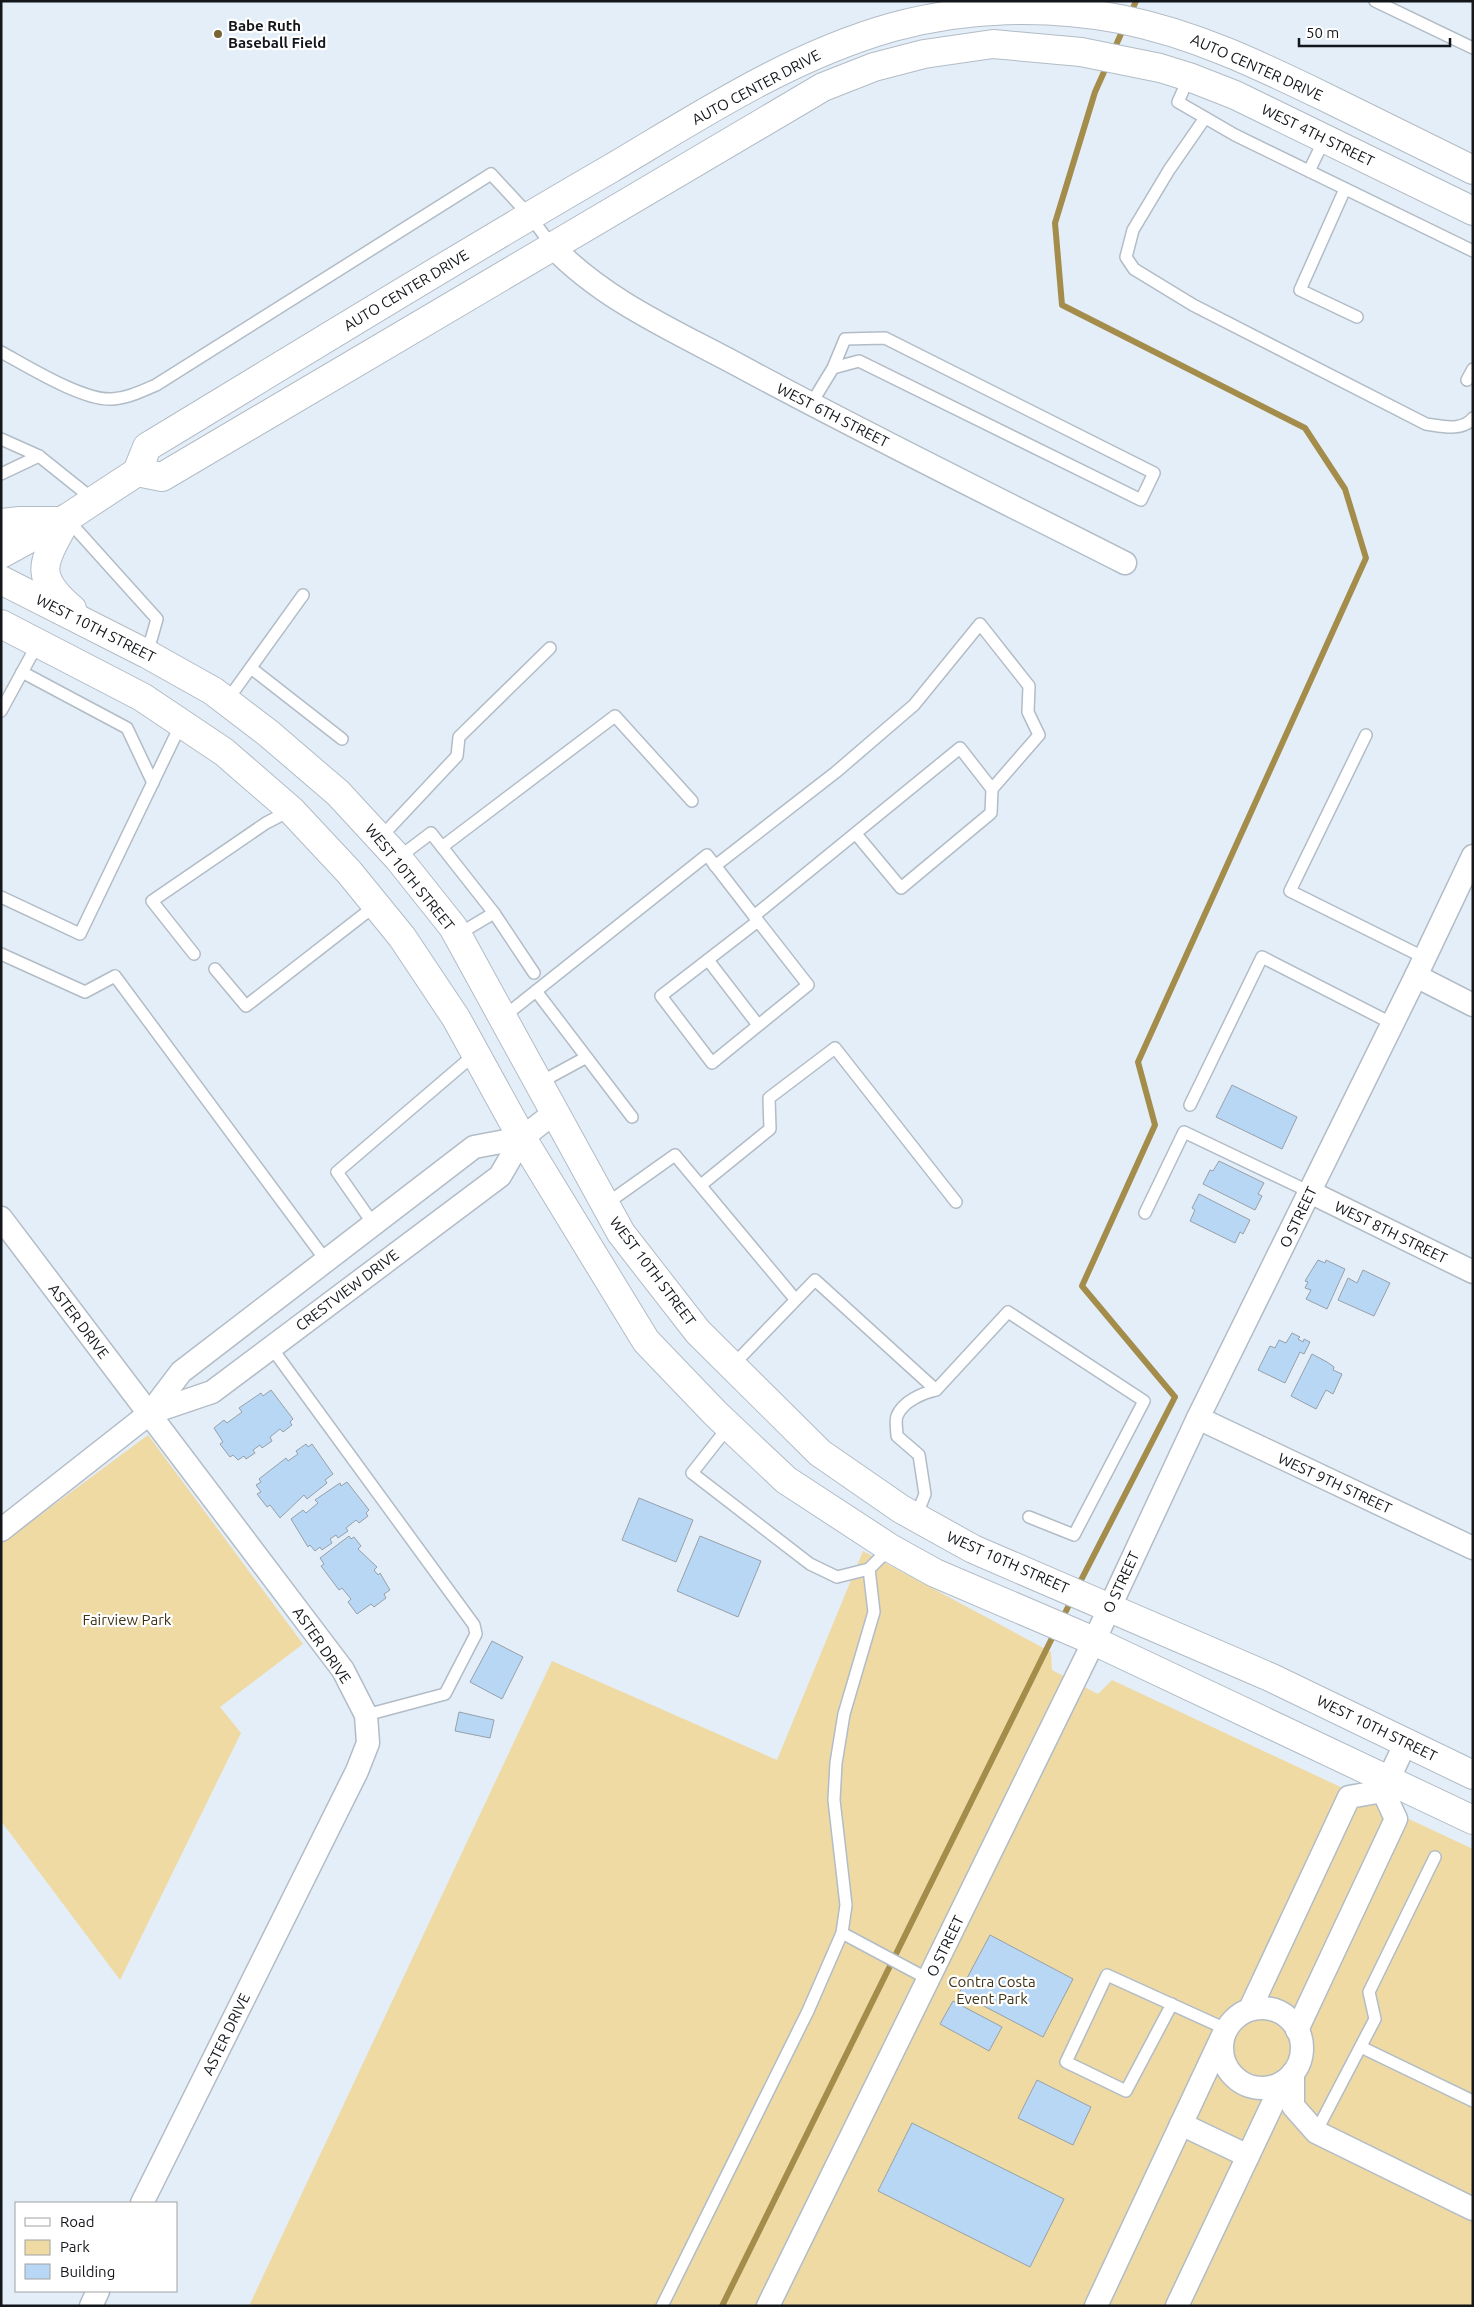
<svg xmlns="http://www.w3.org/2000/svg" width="1474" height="2307" font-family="Ubuntu,sans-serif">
<rect width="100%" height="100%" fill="#e3eef8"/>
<g fill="#efdaa4">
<path d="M148 1435 303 1644 220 1707 241 1733 120 1980 1 1821V1544Z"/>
<path d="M863 1551 1051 1652 1052 1670 1098 1694 1112 1680 1473 1849V2306H249L552 1661 777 1760Z"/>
</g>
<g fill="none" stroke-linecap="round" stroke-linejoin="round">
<g stroke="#a48c4b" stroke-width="6">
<path d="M1130 15 1136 1"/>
<path d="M1113 52 1124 27"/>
<path d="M1077 1588 1175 1397 1082 1286 1155 1125 1138 1062 1366 558 1345 489 1305 428 1062 305 1055 223 1095 92 1108 63"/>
<path d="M1062 1619 1072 1599"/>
<path d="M722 2306 1055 1632"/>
</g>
</g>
<g fill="#b8d7f5" stroke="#96a0a9">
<path d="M1232 1085 1297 1117 1282 1149 1216 1117Z"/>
<path d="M1219 1161 1264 1183 1258 1194 1262 1196 1255 1210 1203 1184 1210 1170 1213 1171Z"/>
<path d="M1199 1194 1250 1220 1243 1234 1240 1232 1235 1243 1190 1221 1195 1210 1192 1208Z"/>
<path d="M1318 1260 1325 1263 1326 1260 1345 1269 1327 1309 1306 1299 1311 1290 1305 1288 1308 1282 1305 1281Z"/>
<path d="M1363 1270 1390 1283 1374 1316 1338 1300 1348 1278 1357 1283Z"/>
<path d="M1292 1333 1300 1337 1298 1339 1303 1342 1304 1339 1310 1342 1304 1354 1300 1352 1285 1383 1258 1370 1270 1346 1275 1348 1279 1340 1286 1343Z"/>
<path d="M1312 1354 1327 1362 1334 1367 1333 1370 1342 1374 1333 1394 1326 1390 1316 1409 1291 1396Z"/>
<path d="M271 1390 293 1419 290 1422 292 1425 283 1432 280 1429 270 1437 272 1441 262 1448 260 1445 253 1450 255 1453 246 1459 244 1456 238 1460 233 1455 230 1457 220 1444 223 1442 214 1428 224 1420 227 1423 242 1412 239 1408 261 1393 263 1396Z"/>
<path d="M306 1444 308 1447 312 1444 333 1474 325 1480 327 1483 307 1499 304 1495 280 1518 270 1505 267 1507 257 1494 261 1492 256 1485 261 1482 259 1479 286 1458 288 1461 298 1454 296 1451Z"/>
<path d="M347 1482 369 1510 366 1513 368 1516 359 1523 356 1520 346 1528 348 1531 338 1538 336 1535 330 1539 332 1543 322 1550 320 1547 315 1551 310 1545 308 1547 291 1519 303 1510 306 1513 318 1503 315 1500 340 1483 341 1486Z"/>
<path d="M639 1498 693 1520 676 1562 622 1540Z"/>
<path d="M349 1536 351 1539 354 1537 361 1546 358 1549 377 1567 374 1570 378 1575 380 1573 390 1590 384 1594 386 1598 374 1607 371 1604 357 1614 348 1602 351 1599 342 1588 339 1590 321 1566 324 1564 320 1558Z"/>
<path d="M700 1536 761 1561 738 1617 677 1591Z"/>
<path d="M492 1641 523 1657 502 1699 470 1682Z"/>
<path d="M459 1712 494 1720 490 1738 455 1731Z"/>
<path d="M990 1935 1073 1979 1043 2037 959 1993Z"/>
<path d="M953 2001 1002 2027 989 2051 940 2024Z"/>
<path d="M1037 2080 1091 2107 1073 2145 1018 2118Z"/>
<path d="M912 2123 1064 2199 1030 2267 878 2191Z"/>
</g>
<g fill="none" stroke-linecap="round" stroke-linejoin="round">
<defs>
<g id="lane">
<path d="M1375 1 1473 48"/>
<path d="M1189 77 1178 102 1235 135 1473 251"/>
<path d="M1205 118 1169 170 1133 230 1126 257 1134 269 1193 305 1426 424C1441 426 1462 432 1473 418"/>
<path d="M1309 171 1325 138"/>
<path d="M1345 189 1300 290 1357 317"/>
<path d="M1 352C27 366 83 401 112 399 128 398 142 391 156 385L491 174 529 215 553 247"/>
<path d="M1467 380 1473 369"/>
<path d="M811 404 833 368 859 361 1141 500 1154 473 885 338 845 339 833 368"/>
<path d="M1 439 39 456 94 500"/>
<path d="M1 474 39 456"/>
<path d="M67 519 157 619 147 654"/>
<path d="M251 668 342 739"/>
<path d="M22 672 127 728 153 783"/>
<path d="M226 702 303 595"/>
<path d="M1 711 38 643"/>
<path d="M1366 735 1290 891 1425 958"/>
<path d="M856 834 901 888 991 813 992 789"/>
<path d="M380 838 457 756 459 737 550 648"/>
<path d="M442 847 615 716 692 801"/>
<path d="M398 858 431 833 494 913"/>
<path d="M715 866 836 772 914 705 980 624 1029 686 1028 712 1039 735 992 789 960 748 754 916"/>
<path d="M1 897 80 934 181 724"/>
<path d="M457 935 494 913 534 973"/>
<path d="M1 954 85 992 115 976 327 1262"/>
<path d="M194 954 152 901 266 823 291 810"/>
<path d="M708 960 758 1025"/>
<path d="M215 969 246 1006 376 905"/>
<path d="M536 991 632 1117"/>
<path d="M502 1018 707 855 758 921 661 996 712 1063 808 985 758 921"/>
<path d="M539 1083 585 1058"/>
<path d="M1190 1105 1262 957 1393 1024"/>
<path d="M701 1185 770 1129 769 1098 835 1048 956 1202"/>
<path d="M606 1204 675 1155 795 1299"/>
<path d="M1145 1213 1184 1132 1310 1192"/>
<path d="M374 1225 337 1172 475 1054"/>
<path d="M271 1347 474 1625 476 1634 445 1694 366 1715"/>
<path d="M732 1366 815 1280 936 1390 1008 1312 1144 1401 1074 1535 1029 1517"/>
<path d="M729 1426 692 1473 810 1564 837 1577 869 1569 890 1548"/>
<path d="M916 1517 925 1494 919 1455 897 1436C897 1430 895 1421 897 1416 903 1401 923 1393 936 1390"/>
<path d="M842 1933 928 1979"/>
<path d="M1172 2004 1126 2091 1066 2062 1107 1975 1226 2029"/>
<path d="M1361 2047 1473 2101"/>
<path d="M1316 2132 1375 2019 1369 1992 1435 1857"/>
<path d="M662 2306 808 2011 842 1933 846 1905 834 1800 836 1763 844 1714 874 1612 869 1569"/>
</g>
<g id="street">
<path d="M553 247C605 301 675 331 740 366 867 435 997 498 1125 563"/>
<path d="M1416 976 1473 1005"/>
<path d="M1310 1192 1473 1272"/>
<path d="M1 1218 343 1670 366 1715 368 1743 357 1771 142 2203"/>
<path d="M150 1413 212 1392 500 1176 522 1138 554 1113"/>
<path d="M1198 1418 1473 1548"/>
<path d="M1 1530 150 1413 181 1372 474 1147 522 1138"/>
<path d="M1383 1791 1406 1742"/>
<circle cx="1262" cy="2048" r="40"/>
<path d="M1250 2009 1349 1797 1383 1791 1396 1819 1297 2030"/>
<path d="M1293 2073V2106L1316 2132 1473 2209"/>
<path d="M1181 2124 1248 2156"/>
<path d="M91 2306 98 2291"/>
<path d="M768 2306 1094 1641 1198 1418 1416 976 1473 856"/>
<path d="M1096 2306 1223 2035"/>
<path d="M1177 2306 1283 2082"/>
</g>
<g id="secondary">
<path d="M137 472 162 477 823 87 874 67 924 54 993 44 1081 52 1160 68 1189 77 1235 95 1473 211"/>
<path d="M67 518C45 561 30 573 72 609"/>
<path d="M1 523 20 521H59"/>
<path d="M1 554 67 518 137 472 147 447C301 354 454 259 610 169 701 115 790 56 893 27 966 7 1046 5 1120 19 1195 34 1259 65 1327 98 1375 122 1424 146 1473 170"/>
<path d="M1 580 147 654 213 691 268 733 338 793 398 858 453 927 621 1233 698 1332 820 1453 901 1509 973 1549 1272 1678 1473 1775"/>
<path d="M1 624 142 697 224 752 291 810 349 872 402 937 456 1018 522 1138 646 1341 716 1414 786 1480 890 1548 935 1573 1094 1641 1473 1820"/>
</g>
</defs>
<use href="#lane" stroke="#b2bcc6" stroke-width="14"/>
<use href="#street" stroke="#b2bcc6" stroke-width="25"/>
<use href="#secondary" stroke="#b2bcc6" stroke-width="30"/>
<use href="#lane" stroke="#fff" stroke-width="11"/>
<use href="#street" stroke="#fff" stroke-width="22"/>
<use href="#secondary" stroke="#fff" stroke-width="28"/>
</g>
<circle fill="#786533" stroke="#fff" stroke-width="2" cx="218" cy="34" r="5"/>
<g text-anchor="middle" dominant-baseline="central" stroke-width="4.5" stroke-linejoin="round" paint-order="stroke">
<g font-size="15" font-weight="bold" fill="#13161a" stroke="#fff" text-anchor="start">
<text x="228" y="25">Babe Ruth<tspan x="228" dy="17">Baseball Field</tspan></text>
</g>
<g font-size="15" fill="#13161a" stroke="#fff">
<text transform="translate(1257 67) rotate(24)">AUTO CENTER DRIVE</text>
<text transform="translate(756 87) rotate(-28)">AUTO CENTER DRIVE</text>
<text transform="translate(1318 135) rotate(26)">WEST 4TH STREET</text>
<text transform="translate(406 290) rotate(-31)">AUTO CENTER DRIVE</text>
<text transform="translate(833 415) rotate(27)">WEST 6TH STREET</text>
<text transform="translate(96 628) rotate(27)">WEST 10TH STREET</text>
<text transform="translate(410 877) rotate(51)">WEST 10TH STREET</text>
<text transform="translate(1298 1217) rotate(-64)">O STREET</text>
<text transform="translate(1391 1232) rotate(26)">WEST 8TH STREET</text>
<text transform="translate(653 1271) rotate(53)">WEST 10TH STREET</text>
<text transform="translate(347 1290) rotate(-37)">CRESTVIEW DRIVE</text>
<text transform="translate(79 1321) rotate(53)">ASTER DRIVE</text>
<text transform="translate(1335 1483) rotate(25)">WEST 9TH STREET</text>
<text transform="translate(1008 1562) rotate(24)">WEST 10TH STREET</text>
<text transform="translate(1121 1582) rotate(-65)">O STREET</text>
<text transform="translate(322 1645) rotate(55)">ASTER DRIVE</text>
<text transform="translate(1377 1728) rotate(26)">WEST 10TH STREET</text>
<text transform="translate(945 1946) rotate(-64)">O STREET</text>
<text transform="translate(226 2034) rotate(-64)">ASTER DRIVE</text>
</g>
<g font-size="15" fill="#3e3315" stroke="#fff">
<text x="127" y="1619">Fairview Park</text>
<text x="992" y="1981">Contra Costa<tspan x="992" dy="17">Event Park</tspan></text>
</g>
</g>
<rect width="1474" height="2307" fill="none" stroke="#13161a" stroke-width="5"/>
<rect x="15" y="2202" width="162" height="90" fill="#ffffff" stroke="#a1a2a3"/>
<rect x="25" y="2218" width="25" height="8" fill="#ffffff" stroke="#a1a2a3"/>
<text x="60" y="2227" font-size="15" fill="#13161a">Road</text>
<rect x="25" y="2240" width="25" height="15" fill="#efdaa4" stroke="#a1a2a3"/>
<text x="60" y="2252" font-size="15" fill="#13161a">Park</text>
<rect x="25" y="2264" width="25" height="15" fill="#b8d7f5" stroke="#a1a2a3"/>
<text x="60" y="2277" font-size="15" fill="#13161a">Building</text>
<path d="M1299 38v8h151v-8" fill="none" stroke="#13161a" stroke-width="2.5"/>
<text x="1306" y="38" font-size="15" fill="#13161a" stroke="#ffffff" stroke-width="4" paint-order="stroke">50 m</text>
</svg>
